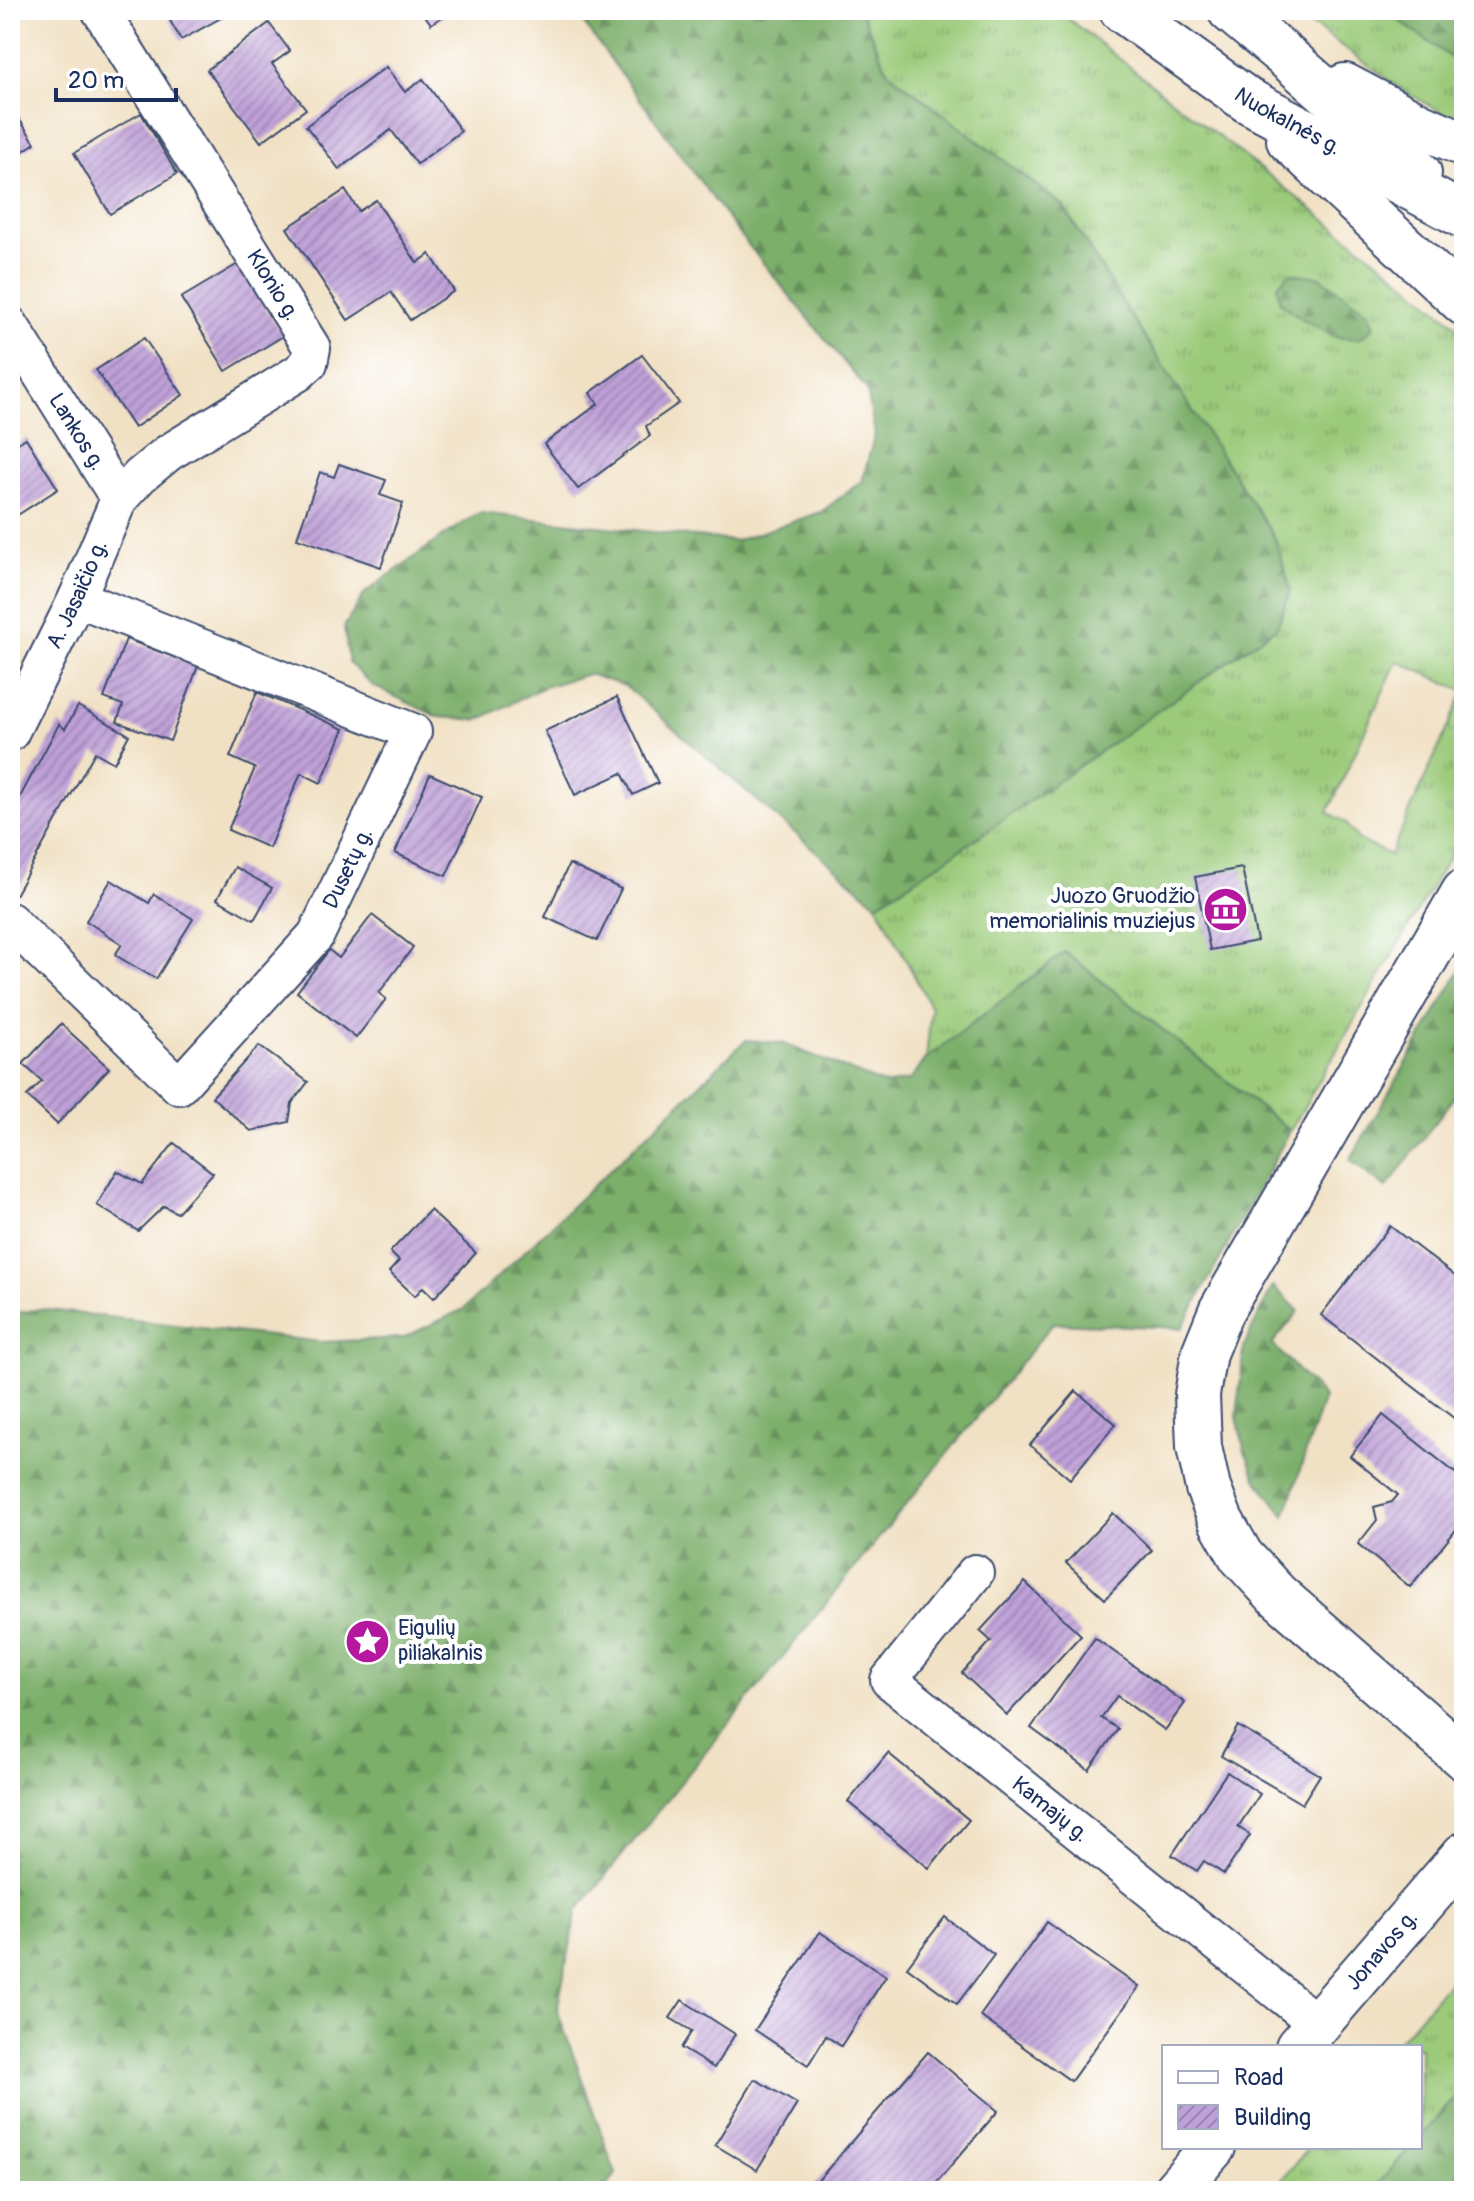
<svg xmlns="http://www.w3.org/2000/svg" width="1474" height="2201" font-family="Pangolin,sans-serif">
<defs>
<pattern id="grass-tufts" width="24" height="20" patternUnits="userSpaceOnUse" patternTransform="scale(2)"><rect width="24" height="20" fill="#9bcb7a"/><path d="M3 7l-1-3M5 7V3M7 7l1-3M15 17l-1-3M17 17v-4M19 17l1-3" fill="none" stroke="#7ea567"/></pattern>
<pattern id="forest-firs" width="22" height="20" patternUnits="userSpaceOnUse" patternTransform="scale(2)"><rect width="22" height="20" fill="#7caf6a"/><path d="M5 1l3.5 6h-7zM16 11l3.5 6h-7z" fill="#658f5a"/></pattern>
<pattern id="building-hatch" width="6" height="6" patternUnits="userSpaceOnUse" patternTransform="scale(2)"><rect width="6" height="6" fill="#bfa0d8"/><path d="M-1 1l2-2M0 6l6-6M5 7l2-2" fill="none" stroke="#9a83b2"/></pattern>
</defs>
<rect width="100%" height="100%" fill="#fff"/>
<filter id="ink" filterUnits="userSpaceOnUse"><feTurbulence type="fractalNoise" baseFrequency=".0125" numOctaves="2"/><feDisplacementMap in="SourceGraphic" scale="16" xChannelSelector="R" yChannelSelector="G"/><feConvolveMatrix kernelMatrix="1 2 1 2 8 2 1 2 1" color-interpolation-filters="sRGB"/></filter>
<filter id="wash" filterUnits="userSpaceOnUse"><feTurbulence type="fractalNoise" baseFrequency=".006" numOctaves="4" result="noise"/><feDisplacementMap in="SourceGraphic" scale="32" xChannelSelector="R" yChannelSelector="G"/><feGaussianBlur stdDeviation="1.8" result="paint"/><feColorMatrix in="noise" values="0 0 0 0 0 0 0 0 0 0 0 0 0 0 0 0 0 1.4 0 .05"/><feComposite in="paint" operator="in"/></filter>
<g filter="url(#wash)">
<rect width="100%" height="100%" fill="#f1e1c4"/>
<g fill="url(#grass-tufts)" stroke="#5b7d6c" stroke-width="2">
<path d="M860 10H1057L1400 278 1464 332V691L1397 661 1328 812 1346 823 1359 840 1390 855 1464 692V831L1290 1131 1065 952 926 1059 931 1008 877 904 947 859 1122 302 1063 206 888 72Z"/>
<path d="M1292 10H1384L1464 67V125L1404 91Z"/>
<path d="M1464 1965V2088L1420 2137V2047H1393Z"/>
<path d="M1309 2147H1411L1372 2191H1272Z"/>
</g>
<g fill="url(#forest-firs)" stroke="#4c6f64" stroke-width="2">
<path d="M574 10H860L888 72 1063 206 1122 302 1275 538 1291 590 1277 627 947 859 877 904 625 686 588 674 544 687 478 720 438 717 373 686 349 663 344 627 365 593 439 539 479 513 735 541 821 512 862 481 875 434 867 390 736 230Z"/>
<path d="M1384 10H1464V67Z"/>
<path d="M1290 273 1320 277 1368 312 1374 327 1359 339 1335 337 1301 318 1280 302 1277 286Z"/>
<path d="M1065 952 1290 1131 1182 1328 1053 1323 577 1911 557 2010 616 2174 603 2191H10V1314L40 1309 321 1342 403 1338 464 1309 746 1040 782 1043 886 1085 910 1080 926 1059Z"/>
<path d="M1464 964V1084L1386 1188 1350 1160Z"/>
<path d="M1273 1286 1299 1311 1272 1344 1324 1397 1285 1516 1257 1480 1245 1451 1237 1417 1244 1346Z"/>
<path d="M1464 2088V2191H1372L1411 2147H1420V2137Z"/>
</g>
<g id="blocks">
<g fill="url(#building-hatch)">
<path d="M164 10H224L226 15 181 40Z"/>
<path d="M421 10H453L431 24Z"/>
<path d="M269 23 290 51 272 64 306 109 261 142 207 70Z"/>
<path d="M386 67 405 92 423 79 461 131 417 164 391 130 339 169 306 126Z"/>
<path d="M10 105 35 143 10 160Z"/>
<path d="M141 113 177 174 110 214 74 153Z"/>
<path d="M345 190 359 211 376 200 417 263 430 254 454 291 410 320 391 292 348 320 287 228Z"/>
<path d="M238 264 283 336 226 371 181 298Z"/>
<path d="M144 338 183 395 134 428 96 370Z"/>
<path d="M642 355 679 403 646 426 650 436 578 489 544 444 598 404 590 393Z"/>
<path d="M26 438 58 489 10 520V448Z"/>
<path d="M339 464 386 480 380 495 403 503 381 567 297 538 320 472 334 477Z"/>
<path d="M126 639 198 666 170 741 117 722 123 705 104 698Z"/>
<path d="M257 692 344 729 321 783 301 773 269 848 228 830 255 768 230 757Z"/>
<path d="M617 697 658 783 633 795 622 773 575 795 545 731Z"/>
<path d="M78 706 129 735 114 763 95 752 10 904V816L59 724 65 729Z"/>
<path d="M430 774 482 797 446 876 395 853Z"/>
<path d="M569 864 621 889 597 941 545 917Z"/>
<path d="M235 867 272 888 254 920 217 899Z"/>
<path d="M1242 868 1257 941 1210 950 1195 877Z"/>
<path d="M111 880 149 903 154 894 193 919 156 979 115 955 122 944 86 921Z"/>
<path d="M372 915 413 947 379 993 386 999 356 1038 297 992 329 950 339 958Z"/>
<path d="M61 1024 109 1068 57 1124 27 1096 42 1081 23 1064Z"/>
<path d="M259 1046 308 1082 292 1103 289 1122 251 1131 212 1097Z"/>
<path d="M174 1143 213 1173 177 1213 164 1206 138 1231 97 1205 117 1171 142 1184Z"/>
<path d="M430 1210 476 1253 434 1298 423 1287 415 1296 389 1272 399 1261 390 1252Z"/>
<path d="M1390 1226 1464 1283V1426L1321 1315Z"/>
<path d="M1076 1391 1116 1424 1070 1479 1030 1445Z"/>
<path d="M1383 1415 1464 1480V1520L1410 1587 1358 1544 1377 1520 1374 1507 1392 1502 1398 1495 1350 1456Z"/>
<path d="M1113 1513 1152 1550 1105 1599 1066 1563Z"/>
<path d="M1025 1582 1081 1635 1007 1715 962 1673 991 1641 980 1631Z"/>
<path d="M1095 1638 1185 1703 1165 1730 1117 1696 1101 1718 1118 1729 1089 1770 1031 1728Z"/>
<path d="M1238 1726 1320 1775 1302 1804 1221 1756Z"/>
<path d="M888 1753 969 1820 929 1868 848 1802Z"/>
<path d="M1227 1772 1260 1794 1238 1827 1250 1835 1224 1874 1204 1861 1197 1871 1172 1855Z"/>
<path d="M945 1917 994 1955 957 2004 907 1967Z"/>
<path d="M1047 1922 1139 1987 1071 2081 980 2016Z"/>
<path d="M820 1932 886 1976 841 2046 826 2036 808 2065 755 2030Z"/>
<path d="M682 2000 735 2034 714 2068 681 2048 692 2031 670 2018Z"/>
<path d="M928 2052 998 2111 929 2191H809Z"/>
<path d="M755 2079 797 2104 757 2170 715 2145Z"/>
</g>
</g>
</g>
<g filter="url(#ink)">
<use href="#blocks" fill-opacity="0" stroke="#3b4a6d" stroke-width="2"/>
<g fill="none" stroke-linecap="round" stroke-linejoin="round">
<defs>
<g id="street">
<path id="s1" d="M10 325 119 499"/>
<path id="s2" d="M10 733 77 598 119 499 140 476 168 453 298 373 309 363 312 348 100 10"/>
<path id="s3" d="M10 921 179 1086 316 935 413 732 77 598"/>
<path id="s4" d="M975 1573 889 1680 1318 2024"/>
</g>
<g id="primary">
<path id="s5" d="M1122 10 1247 100 1464 216"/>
<path d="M1230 10 1283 54 1419 173"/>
<path d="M1345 86 1419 125 1464 144"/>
<path d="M1289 140 1464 303"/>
<path d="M1464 892 1221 1311 1204 1353 1197 1395 1199 1447 1208 1488 1221 1521 1241 1556 1276 1594 1464 1758"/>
<path id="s6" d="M1298 2047 1464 1855"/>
<path d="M1175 2191 1213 2147"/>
</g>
</defs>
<use href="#street" stroke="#3b4a6d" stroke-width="40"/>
<use href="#primary" stroke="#3b4a6d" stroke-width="48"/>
<use href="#street" stroke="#fff" stroke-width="36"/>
<use href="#primary" stroke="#fff" stroke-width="44"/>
</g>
</g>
<defs>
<symbol id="museum-disc" viewBox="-11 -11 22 22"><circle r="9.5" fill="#b5179e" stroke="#fff"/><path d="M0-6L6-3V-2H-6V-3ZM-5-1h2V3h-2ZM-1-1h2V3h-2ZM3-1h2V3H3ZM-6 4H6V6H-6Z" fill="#fff"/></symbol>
<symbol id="sight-disc" viewBox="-11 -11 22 22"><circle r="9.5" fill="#b5179e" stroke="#fff"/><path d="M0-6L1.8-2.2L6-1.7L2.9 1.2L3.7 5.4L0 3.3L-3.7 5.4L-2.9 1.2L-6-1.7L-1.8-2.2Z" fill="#fff"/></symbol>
</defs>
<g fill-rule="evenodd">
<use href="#museum-disc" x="1200" y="884" width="51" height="51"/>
<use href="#sight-disc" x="342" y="1616" width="51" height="51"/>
</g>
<g text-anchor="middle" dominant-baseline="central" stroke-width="8" stroke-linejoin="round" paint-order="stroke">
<g font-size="22" fill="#1b2f5e" stroke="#fff">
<text stroke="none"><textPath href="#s5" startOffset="200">Nuokalnės g.</textPath></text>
<text transform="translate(273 285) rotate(58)">Klonio g.</text>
<text stroke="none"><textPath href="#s1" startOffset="126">Lankos g.</textPath></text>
<text stroke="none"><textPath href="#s2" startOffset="154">A. Jasaičio g.</textPath></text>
<text stroke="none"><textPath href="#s3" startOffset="514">Dusetų g.</textPath></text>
<text stroke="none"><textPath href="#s4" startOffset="344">Kamajų g.</textPath></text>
<text stroke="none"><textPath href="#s6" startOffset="128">Jonavos g.</textPath></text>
</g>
<g font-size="22" fill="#1b2f5e" stroke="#fff" text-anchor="end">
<text x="1195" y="896">Juozo Gruodžio<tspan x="1195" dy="25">memorialinis muziejus</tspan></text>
<text x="398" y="1628" text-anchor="start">Eigulių<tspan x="398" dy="25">piliakalnis</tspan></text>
</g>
</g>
<rect width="1474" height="2201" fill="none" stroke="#fff" stroke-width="40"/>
<rect x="1162" y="2045" width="260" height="104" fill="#ffffff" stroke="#a4acbf" stroke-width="2"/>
<rect x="1178" y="2071" width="40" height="12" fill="#ffffff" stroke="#a4acbf" stroke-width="2"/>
<text x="1234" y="2085" font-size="24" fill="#1b2f5e">Road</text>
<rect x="1178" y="2105" width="40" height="24" fill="url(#building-hatch)" stroke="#a4acbf" stroke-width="2"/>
<text x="1234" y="2125" font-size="24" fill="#1b2f5e">Building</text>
<path d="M56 88v12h120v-12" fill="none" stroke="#1b2f5e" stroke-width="4"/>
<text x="68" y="88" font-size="24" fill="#1b2f5e" stroke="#ffffff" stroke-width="6" paint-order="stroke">20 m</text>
</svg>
